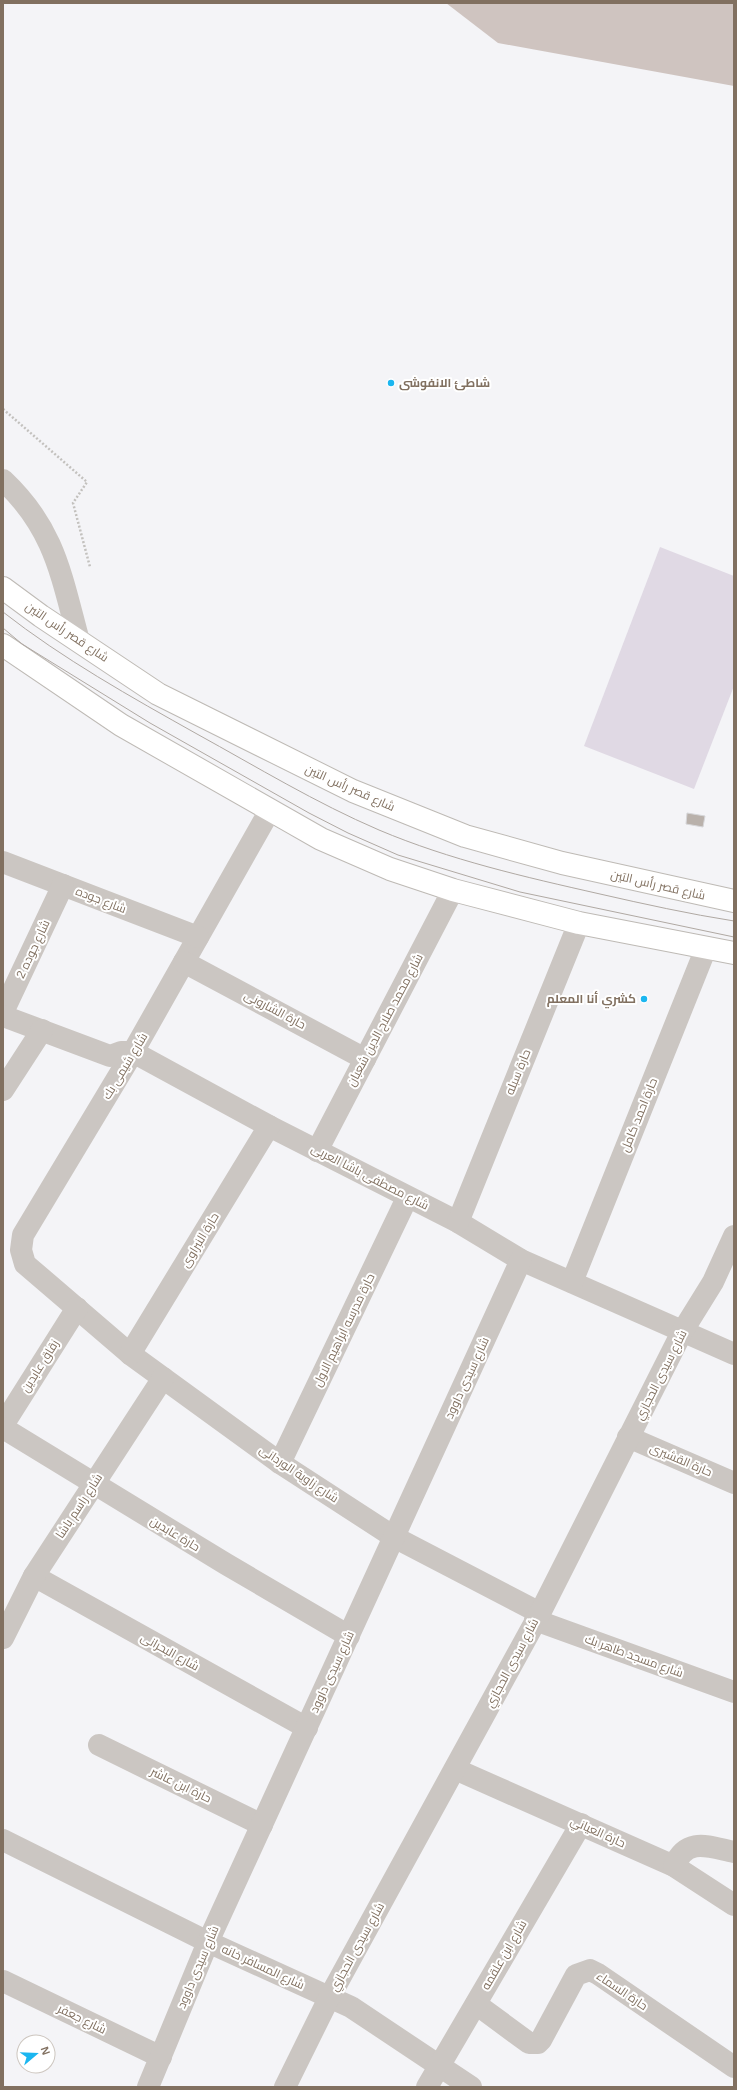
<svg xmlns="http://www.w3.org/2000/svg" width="737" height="2090" font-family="Helvetica,Cairo,sans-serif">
<rect width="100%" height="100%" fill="#f4f4f7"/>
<path fill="#e0d9e4" d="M660 547 734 576V686L694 789 584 746Z"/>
<path fill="#cfc4c0" d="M446 3H734V86L498 43Z"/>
<path fill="#b9b1ab" stroke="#d6d6d9" d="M687 813 705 816 703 827 686 824Z"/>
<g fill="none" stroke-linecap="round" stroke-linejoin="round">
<defs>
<g id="major">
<path d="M3 588 41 616 158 694 353 791 465 836 562 863 734 901"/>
<path d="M3 645 121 725 321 839 390 869 453 890 579 923 734 953"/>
</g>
</defs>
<use href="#major" stroke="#bebab5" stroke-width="24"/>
<path stroke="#c3c1be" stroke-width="2.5" stroke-dasharray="2 2" stroke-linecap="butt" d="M3 409 87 482 73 503 90 567"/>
<g stroke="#cbc6c2" stroke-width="22">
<path d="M3 480C55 529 61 575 79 641"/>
<path d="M270 810 133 1052 23 1235 21 1250 25 1264 130 1354 280 1463 394 1537 540 1613"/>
<path d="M3 862 198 937"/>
<path d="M184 962 365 1059"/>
<path d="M3 1012 63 885"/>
<path d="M3 1016 110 1056 121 1052H133L269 1126 458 1222 521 1260 734 1354"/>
<path d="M3 1090 42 1030"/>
<path d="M317 1151 453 890"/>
<path d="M458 1222 579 923"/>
<path d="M572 1282 706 948"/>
<path d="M130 1354 269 1126"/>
<path d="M3 1425 77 1308"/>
<path d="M3 1428 226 1564 349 1636"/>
<path d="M628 1437 734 1483"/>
<path d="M280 1463 407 1198"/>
<path d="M34 1576 307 1728"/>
<path d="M535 1620 734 1692"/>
<path d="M3 1638 34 1576 163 1378"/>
<path d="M99 1745 262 1825"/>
<path d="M455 1769 674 1866 734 1905"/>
<path d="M3 1840 208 1942 351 2007 471 2087"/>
<path d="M674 1866C687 1836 709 1847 734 1852"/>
<path d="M3 1981 161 2057"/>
<path d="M476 2004 529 2043H538L541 2040 576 1975 590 1970 598 1974 734 2067"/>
<path d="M148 2087 208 1942 521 1260"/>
<path d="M285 2087 329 1998 540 1613 682 1332 713 1282 734 1236"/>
<path d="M427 2087 581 1824"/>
</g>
<use href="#major" stroke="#fff" stroke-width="22"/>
<g stroke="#b0a9a3" stroke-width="1">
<path d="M3 612C63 659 131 697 197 734 257 767 316 803 379 830 450 860 525 877 600 894 644 904 689 914 734 921"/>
<path d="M3 628 22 644 150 723 309 813 348 833 398 855 520 892 734 937"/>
</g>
</g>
<g fill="#1bb6f0" stroke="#fff" stroke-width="1.5">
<circle cx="391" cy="383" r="4"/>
<circle cx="644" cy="999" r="4"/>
</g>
<g text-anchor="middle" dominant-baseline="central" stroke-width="4" stroke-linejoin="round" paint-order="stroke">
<g font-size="12" font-weight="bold" fill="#817060" stroke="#fff" text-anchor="start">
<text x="399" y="383">شاطئ الانفوشى</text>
<text x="636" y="999" text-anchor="end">كشري أنا المعلم</text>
</g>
<g font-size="12" fill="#817060" stroke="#fff">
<text transform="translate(67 632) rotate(34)">شارع قصر رأس التين</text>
<text transform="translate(350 788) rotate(24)">شارع قصر رأس التين</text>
<text transform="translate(658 885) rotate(13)">شارع قصر رأس التين</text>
<text transform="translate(101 900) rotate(21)">شارع جوده</text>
<text transform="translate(33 949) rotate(-65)">شارع جوده 2</text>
<text transform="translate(275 1010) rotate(28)">حارة الشارونى</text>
<text transform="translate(385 1020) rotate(-62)">شارع محمد صلاح الدين شعبان</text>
<text transform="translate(125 1066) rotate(-59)">شارع شيمى بك</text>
<text transform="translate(518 1072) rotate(-68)">حارة سبله</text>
<text transform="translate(639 1115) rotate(-68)">حارة احمد كامل</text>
<text transform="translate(370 1177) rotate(27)">شارع مصطفى باشا العربى</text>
<text transform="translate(200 1240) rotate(-59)">حارة النبراوى</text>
<text transform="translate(344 1330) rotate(-64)">حارة مدرسه ابراهيم الاول</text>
<text transform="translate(40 1366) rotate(-58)">زقاق عابدين</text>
<text transform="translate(661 1375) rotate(-63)">شارع سيدى الحجازي</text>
<text transform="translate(467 1378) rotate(-65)">شارع سيدى داوود</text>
<text transform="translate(681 1460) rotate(23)">حارة القشيرى</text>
<text transform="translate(299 1474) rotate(34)">شارع زاوية الوردانى</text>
<text transform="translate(79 1506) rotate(-57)">شارع راسم باشا</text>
<text transform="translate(175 1534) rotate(31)">حارة عابدين</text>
<text transform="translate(170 1652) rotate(29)">شارع البحرانى</text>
<text transform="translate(634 1656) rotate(20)">شارع مسجد طاهر بك</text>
<text transform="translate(512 1663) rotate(-62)">شارع سيدى الحجازي</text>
<text transform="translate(332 1672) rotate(-65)">شارع سيدى داوود</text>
<text transform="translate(181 1785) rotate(26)">حارة ابن عاشر</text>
<text transform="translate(598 1832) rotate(24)">حارة العياني</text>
<text transform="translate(357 1947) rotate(-61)">شارع سيدى الحجازي</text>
<text transform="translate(504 1955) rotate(-60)">شارع ابن علقمه</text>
<text transform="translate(198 1967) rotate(-67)">شارع سيدى داوود</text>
<text transform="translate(263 1967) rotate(25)">شارع المسافر خانه</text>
<text transform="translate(622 1991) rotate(34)">حارة السماء</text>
<text transform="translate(82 2019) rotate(26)">شارع جعفر</text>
</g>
</g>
<rect width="737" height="2090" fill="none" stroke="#817060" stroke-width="8"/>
<g transform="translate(36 2054) rotate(71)"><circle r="19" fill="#ffffff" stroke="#cdc6bf"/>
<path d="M0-3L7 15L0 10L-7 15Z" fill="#1bb6f0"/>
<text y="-6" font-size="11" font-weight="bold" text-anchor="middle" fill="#817060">N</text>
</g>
</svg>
